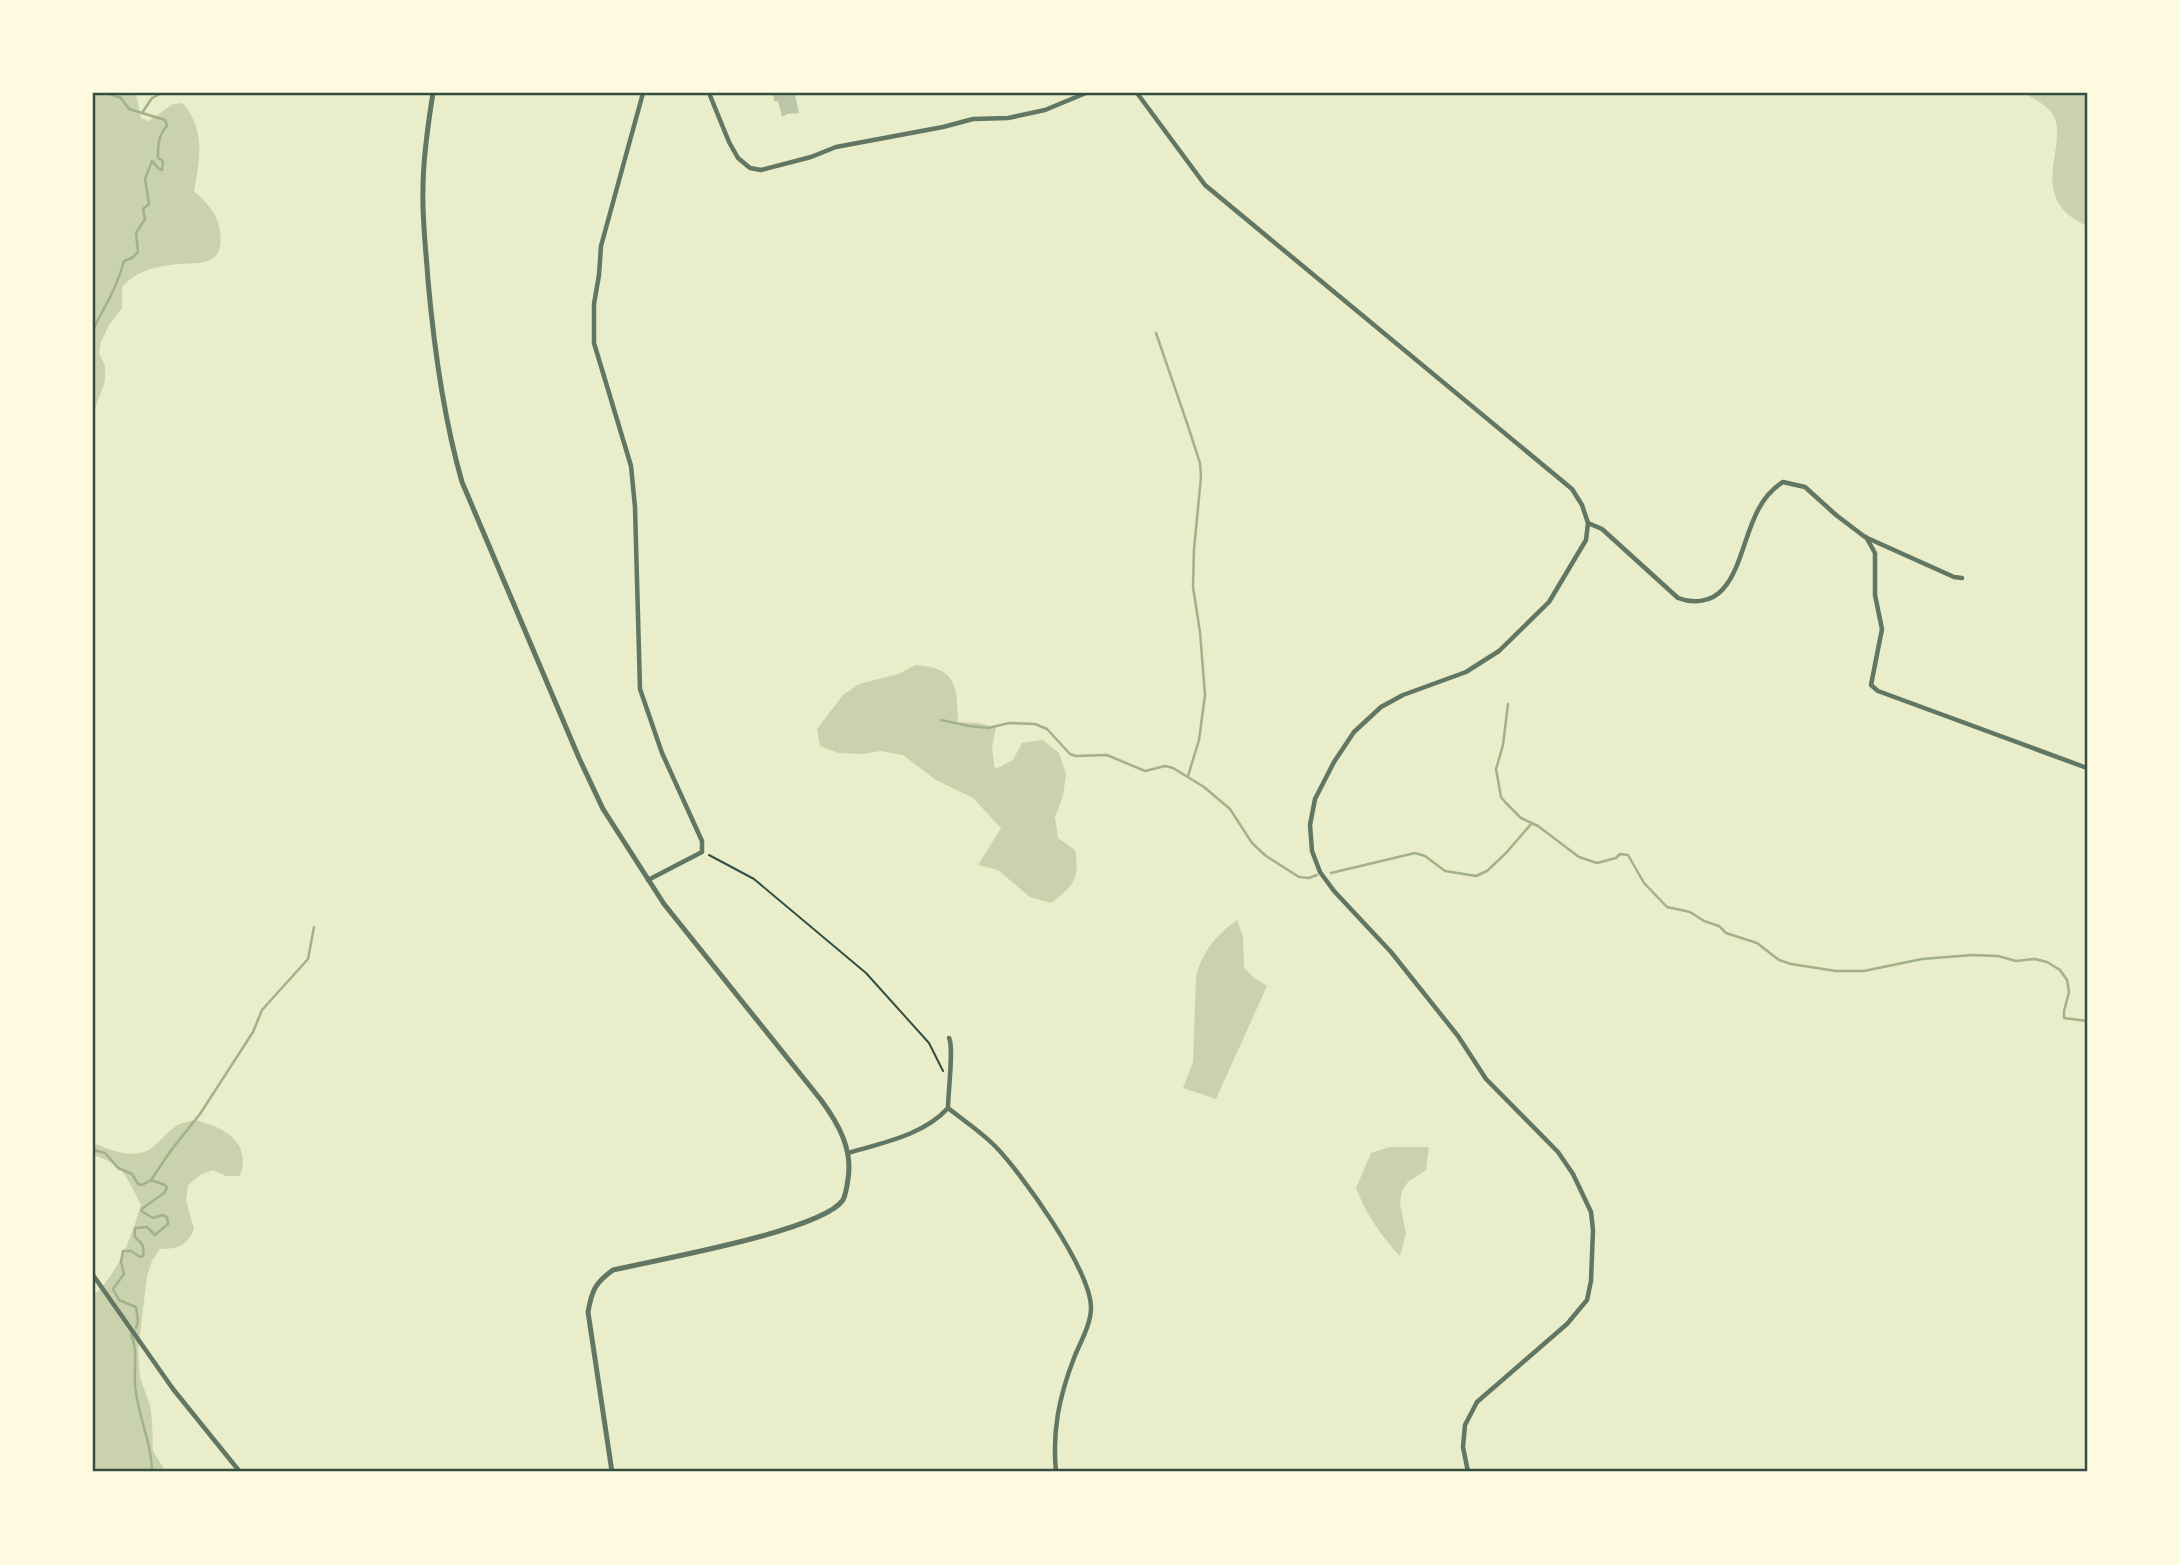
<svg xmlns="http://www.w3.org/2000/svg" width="2180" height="1565" font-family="'PT Sans Narrow',sans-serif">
<rect width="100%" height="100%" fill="#e9edc9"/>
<g fill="#cad2ad">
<path d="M93 93H134L137 98 141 118 149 121 173 104 182 103C206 128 200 160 194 191 207 203 217 212 220 231 221 242 222 254 210 260 202 264 191 263 182 264 160 265 137 270 122 287V308L109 325 101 342 99 353 105 366V381L93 414Z"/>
<path d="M2024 93H2087V226C2021 196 2074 141 2051 112 2045 104 2032 98 2024 93Z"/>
<path d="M916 665C957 668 957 686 958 722L978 723 996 727 992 748 995 769 1013 760 1022 743 1043 740 1059 753 1066 774 1063 796 1055 817 1058 838 1075 850C1080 878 1074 886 1051 903L1030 897 998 870 978 865 1001 828 973 798 936 780 903 755 881 751 861 754 839 753 820 746 817 729 843 695 859 684 898 674Z"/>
<path d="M1237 920 1243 936 1244 967 1254 978 1267 986 1216 1099 1183 1088 1193 1062 1196 976C1202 952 1217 934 1237 920Z"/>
<path d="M195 1120C224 1127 252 1142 240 1176H226L213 1170 200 1175 188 1185 186 1200 194 1229C187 1246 178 1249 160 1249L152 1261 147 1276 138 1350 140 1378 150 1405 152 1421 153 1451 166 1472H93V1296C119 1272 131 1238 141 1205 127 1178 124 1164 93 1155V1143C111 1150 135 1161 153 1147 171 1132 169 1125 195 1120Z"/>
<path d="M1390 1147H1429L1426 1170 1408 1182 1402 1191 1400 1203 1406 1234 1400 1256C1381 1236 1366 1214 1356 1188L1371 1153Z"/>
</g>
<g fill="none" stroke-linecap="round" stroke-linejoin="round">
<g stroke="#a3b18a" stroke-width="2.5">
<path d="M142 113 152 98 162 93"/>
<path d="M93 330C105 305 117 288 124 261L132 258 138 252 136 233 145 219 143 209 149 204 145 179 152 161 159 169 162 170 163 161 158 158C158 145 158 136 167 126L165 120 129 109 121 98 107 93"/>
<path d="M1156 333 1188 426 1200 463 1201 477 1194 549 1193 587 1200 632 1205 695 1199 740 1188 776"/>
<path d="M1508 704 1503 745 1496 769 1501 797 1506 803 1521 818 1538 826 1579 857 1597 863 1616 858 1620 854 1628 855 1644 883 1667 907 1690 912 1704 921 1719 926 1726 933 1757 943 1779 960 1791 964 1836 971H1864L1922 959 1972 955 1998 956 2016 961 2035 959 2047 962 2060 970 2067 980 2069 992 2064 1011V1018L2087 1021"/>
<path d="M941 720 969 726 988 728 1009 723 1035 724 1047 729 1070 754 1076 756 1107 755 1145 771 1165 766 1173 768 1204 787 1230 809 1252 843 1266 856 1299 877 1309 878 1317 875"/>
<path d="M1331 873 1415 853 1425 856 1445 871 1476 876 1487 871 1506 853 1532 823"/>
<path d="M93 1150 105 1153 118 1168 132 1174 138 1184 142 1185 151 1180 165 1185 167 1188 164 1193 143 1208 141 1211 153 1218 162 1215 167 1217 168 1224 155 1235 147 1227 135 1228V1237C142 1243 145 1247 143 1256L140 1257 131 1251H123L121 1262 124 1274 113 1289 119 1300 136 1307 138 1321 136 1328"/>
<path d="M151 1180 172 1149 200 1114 253 1032 262 1010 308 959 314 927"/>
<path d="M131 1335C138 1349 134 1368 135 1384 137 1415 152 1442 152 1472"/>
</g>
</g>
<path fill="#bcc5a7" d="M773 93H800L795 95 799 113 787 114 782 117 778 101H774Z"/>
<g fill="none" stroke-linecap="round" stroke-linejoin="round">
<path stroke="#344e41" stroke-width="2" d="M709 855 754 879 866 973 929 1043 943 1071"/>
<g stroke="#617663" stroke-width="4.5">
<path d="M643 93 601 246 599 275 594 304V343L631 466 635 507 640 689 662 753 702 841V852L648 880"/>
<path d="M709 93 729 142 738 158 750 168 761 170 811 157 836 147 943 127 973 119 1008 118 1045 110 1086 93"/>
<path d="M1137 93 1205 185 1572 489 1582 505 1588 523 1586 540 1549 602 1499 651 1466 672 1403 695 1381 707 1354 732 1334 762 1315 799 1310 825 1312 851 1320 872 1334 891 1391 952 1458 1036 1486 1079 1558 1152 1573 1174 1591 1212 1593 1230 1591 1281 1587 1300 1567 1324 1477 1402 1465 1425 1463 1447 1468 1472"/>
<path d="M1588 523 1602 529 1678 598C1693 604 1712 602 1723 589 1748 561 1745 505 1783 482L1805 487 1836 515 1865 537 1954 577 1962 578"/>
<path d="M1866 537 1875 553V595L1882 629 1871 685 1878 691 2087 768"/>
<path d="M948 1108C963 1120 980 1131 994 1145 1021 1172 1091 1270 1091 1308 1091 1324 1080 1343 1074 1358 1059 1397 1052 1431 1056 1472"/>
<path d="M848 1153C882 1143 924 1135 948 1108 948 1093 954 1046 949 1038"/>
<path d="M93 1275 173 1389 240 1472"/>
</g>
<path stroke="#617663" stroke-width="5" d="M433 93C428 124 423 157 423 189 422 219 426 250 428 280 434 348 443 416 462 482L579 758 603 809 664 904 821 1100C838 1123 853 1149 848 1179 847 1185 846 1194 843 1200 822 1231 655 1260 613 1270 595 1283 592 1290 588 1312L612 1472"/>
</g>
<rect width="2180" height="1565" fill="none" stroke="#fefae0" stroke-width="189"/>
<rect x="94" y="94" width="1992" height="1376" fill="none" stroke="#344e41" stroke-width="2.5"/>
</svg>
